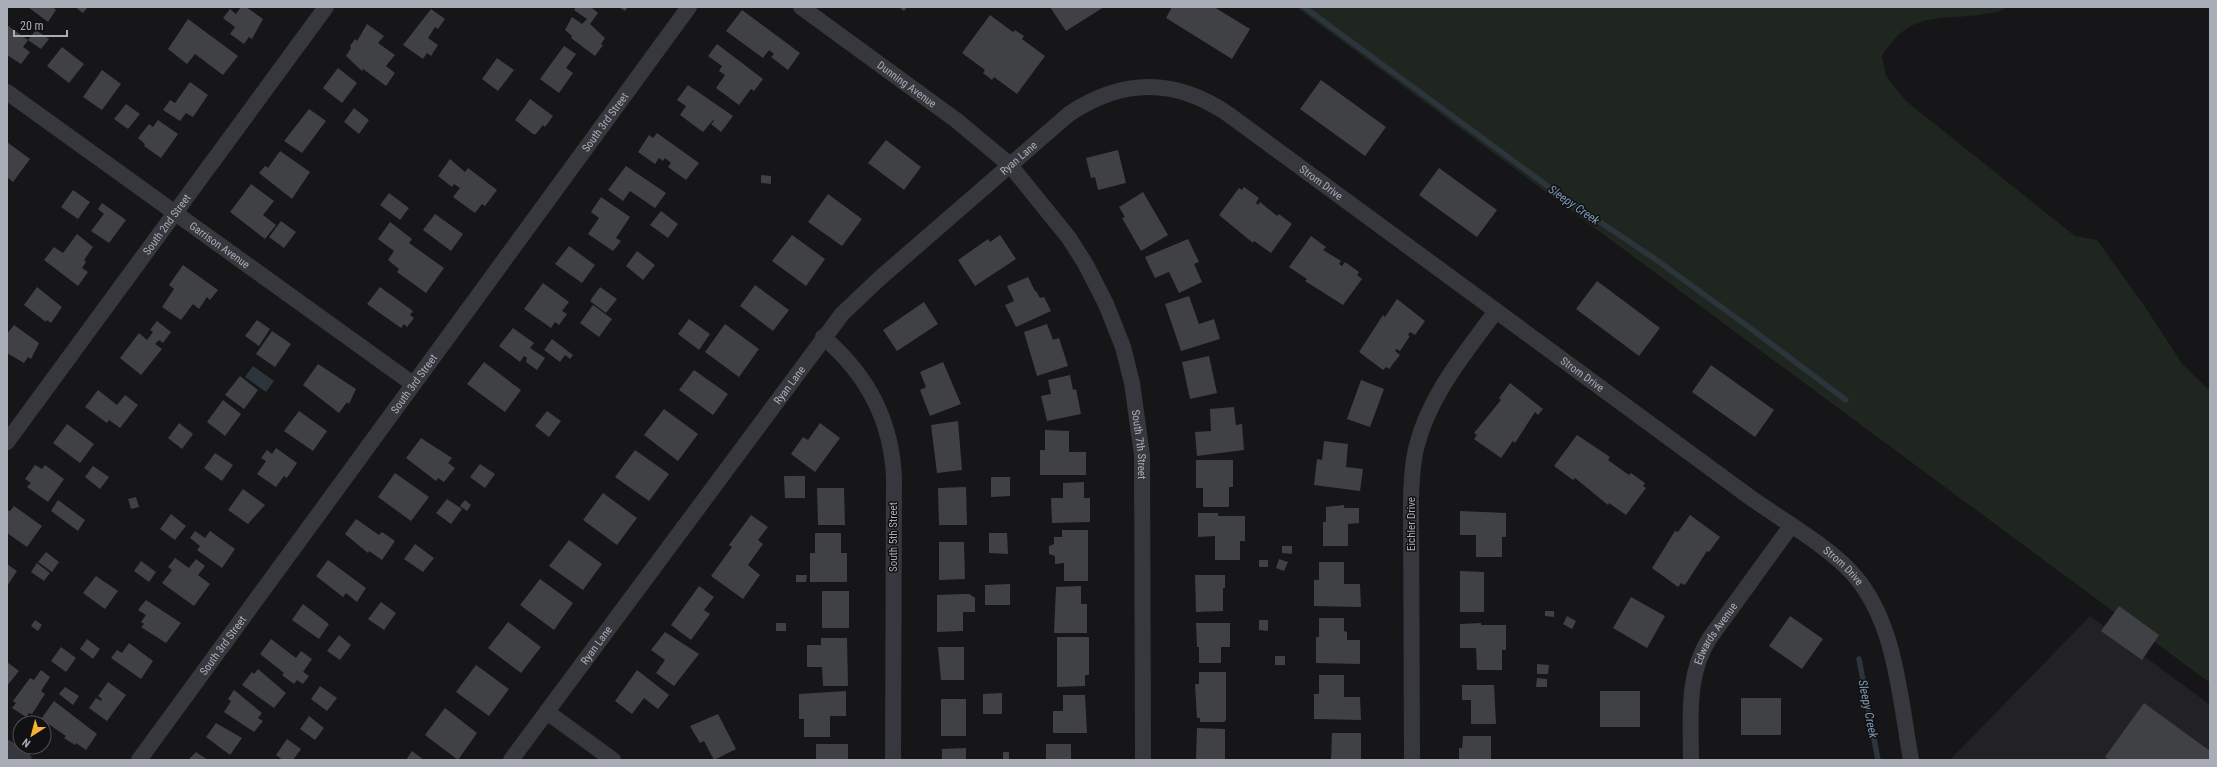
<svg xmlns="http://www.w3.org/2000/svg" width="2217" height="767" font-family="'Roboto Condensed',sans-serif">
<rect width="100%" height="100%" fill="#161618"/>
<path fill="#222225" d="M2090 616 2210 705V760H1950Z"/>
<path fill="#1e261f" d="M1296 7H2008C1998 13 1990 13 1979 15 1934 20 1910 12 1882 56L1886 76 1906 101 2075 236 2097 240 2145 307 2183 365 2210 391V683Z"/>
<path fill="#2c353c" d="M253 366 274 381 266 392 245 377Z"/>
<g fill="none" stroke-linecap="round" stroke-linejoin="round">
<g stroke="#2c353c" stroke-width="5.5">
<path d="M1304 7 1557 193 1655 259 1742 322 1846 400"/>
<path d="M1859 659 1878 760"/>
</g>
</g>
<g fill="#404145">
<path d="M28 7H53L56 10 48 22Z"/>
<path d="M75 7H88L83 13Z"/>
<path d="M241 7H246L263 19 252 39 249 37 244 44 230 34 235 27 223 18 230 9 236 14Z"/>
<path d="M576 7H591L598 13 590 24 605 38 601 44 603 45 595 56 571 38 572 36 565 30 572 17 582 24 587 19 574 10Z"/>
<path d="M619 7H628L625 11Z"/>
<path d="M899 7H907L904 11Z"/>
<path d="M1050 7H1104L1066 31Z"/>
<path d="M1172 7H1214L1250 29 1232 59 1166 18Z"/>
<path d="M431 9 445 19 438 29 435 27 428 38 438 45 431 56 427 53 423 59 403 45Z"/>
<path d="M742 10 800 53 788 70 771 57 774 54 769 50 763 58 726 31Z"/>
<path d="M990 15 1013 32 1015 30 1024 36 1022 39 1045 56 1017 94 994 77 992 80 983 73 985 70 962 53Z"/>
<path d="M188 19 238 56 223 75 195 54 187 64 168 49Z"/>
<path d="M367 24 384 36 378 43 395 55 386 66 395 73 386 86 363 69 362 71 346 56 351 48 350 46 355 39 357 41Z"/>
<path d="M7 25 28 40 23 47 30 52 21 64 7 55Z"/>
<path d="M36 30 49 39 41 49 28 40Z"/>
<path d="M717 44 763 79 754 91 751 89 739 105 716 88 725 75 719 71 722 66 708 56Z"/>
<path d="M564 46 576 54 566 68 573 73 559 93 540 79Z"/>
<path d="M62 47 84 64 69 83 47 66Z"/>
<path d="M497 58 514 70 498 91 482 79Z"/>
<path d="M338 68 357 83 342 103 323 88Z"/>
<path d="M102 70 121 84 102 110 83 97Z"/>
<path d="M1321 80 1386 127 1365 156 1300 109Z"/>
<path d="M190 82 208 95 193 117 186 113 180 121 163 110 170 100 175 103Z"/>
<path d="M688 85 733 116 721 132 711 124 714 121 713 120 703 132 680 115 686 106 677 100Z"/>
<path d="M530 99 553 116 545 127 543 125 536 134H533L515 120Z"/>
<path d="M126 104 140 114 128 129 114 119Z"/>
<path d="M354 108 369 120 359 134 344 122Z"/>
<path d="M309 109 326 121 302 153 284 141Z"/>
<path d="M158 120 178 134 161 158 144 146 145 144 138 138 149 124 153 127Z"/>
<path d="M657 133 699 163 686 180 668 167 671 163 665 158 663 161 659 158 655 164 638 152 649 135 653 138Z"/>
<path d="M886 140 921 167 904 190 868 163Z"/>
<path d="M7 142 30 159 13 182 7 177Z"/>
<path d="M1118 150 1126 183 1098 190 1095 177 1091 178 1086 158Z"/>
<path d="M280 151 310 172 292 199 259 173 265 166 268 168Z"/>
<path d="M450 159 465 172 468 168 497 190 485 206 482 204 475 213 453 197 460 188 454 184 452 187 438 176Z"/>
<path d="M626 166 666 193 655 208 630 191 623 201 608 190Z"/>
<path d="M1439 168 1497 210 1477 237 1419 195Z"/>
<path d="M761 175 771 176V184L761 183Z"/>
<path d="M251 184 274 201 263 215 276 225 265 239 230 212Z"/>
<path d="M1244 187 1259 198 1256 203 1258 205 1260 202 1277 216 1279 214 1292 224 1271 253 1254 241 1253 243 1219 215 1239 188 1242 190Z"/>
<path d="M73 190 90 202 78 219 61 207Z"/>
<path d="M1143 192 1168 235 1141 251 1122 218 1125 217 1119 207Z"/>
<path d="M389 193 409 208 400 220 380 205Z"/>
<path d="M828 194 862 219 842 246 808 222Z"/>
<path d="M601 197 630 217 616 238 621 241 613 251 588 234 599 218 591 212Z"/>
<path d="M102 203 126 220 109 243 91 231 104 214 98 209Z"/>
<path d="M661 211 678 224 668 238 650 225Z"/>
<path d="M435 214 463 234 451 251 423 230Z"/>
<path d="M281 221 296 232 284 248 269 237Z"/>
<path d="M390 222 412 239 409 243 444 268 426 293 397 272 399 269 388 260 394 251 378 239Z"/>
<path d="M77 234 93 247 84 260 86 262 82 268 88 272 78 286 44 260 54 247 63 253Z"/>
<path d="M792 235 825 259 806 286 772 261Z"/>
<path d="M1000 235 1016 259 975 286 958 260 988 239 990 242Z"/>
<path d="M1311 236 1326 247 1323 250 1341 261 1339 264 1342 266 1345 262 1359 272 1357 275 1362 279 1343 305 1305 281 1307 279 1289 267Z"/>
<path d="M1188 239 1199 262 1194 264 1202 282 1179 293 1169 272 1155 278 1145 257Z"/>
<path d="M569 246 595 265 582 283 555 264Z"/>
<path d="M637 251 655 265 643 280 626 266Z"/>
<path d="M183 265 218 290 210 300 207 297 199 309 193 304 181 320 162 307 174 289 169 285Z"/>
<path d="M1028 277 1035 291H1036L1040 298 1044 297 1051 311 1016 327 1005 305 1014 301 1007 286Z"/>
<path d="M1597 281 1660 328 1639 356 1576 309Z"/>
<path d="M543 283 569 302 562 311 567 314 559 325 555 322 551 328 524 309Z"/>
<path d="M755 285 789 310 773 331 740 306Z"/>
<path d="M37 287 62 307 51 323 47 320 46 322 24 305Z"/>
<path d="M380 287 413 311 410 315 414 318 407 327 404 324 401 328 367 304Z"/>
<path d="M600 287 617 299 606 313 590 301Z"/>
<path d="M1189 296 1199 324 1214 319 1220 339 1181 351 1165 304Z"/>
<path d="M1397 299 1425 321 1415 335 1410 332 1408 335 1410 336 1400 351 1396 349 1395 351 1400 355 1389 369 1386 367 1383 370 1359 352 1383 315 1385 317Z"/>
<path d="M924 302 938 324 897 351 883 330Z"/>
<path d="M593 305 612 319 599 337 580 323Z"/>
<path d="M689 319 710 334 699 350 678 334Z"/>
<path d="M257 320 270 329 259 346 245 336Z"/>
<path d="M157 321 171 332 163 343 159 340 155 344 162 349 141 375 120 358 139 333 147 340 153 332 150 330Z"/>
<path d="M725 324 759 349 739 377 705 352Z"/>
<path d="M1047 324 1053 340 1059 338 1068 366 1037 376 1024 332Z"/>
<path d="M14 325 39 343 31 359 28 357 24 363 7 353V334Z"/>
<path d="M513 328 534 343 530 348 545 358 537 370 526 362 527 358 524 356 520 362 499 346Z"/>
<path d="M272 331 291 344 275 367 256 354Z"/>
<path d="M552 339 573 355 570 359 565 355 560 362 544 350Z"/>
<path d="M1209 356 1217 393 1190 399 1182 362Z"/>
<path d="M484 362 521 390 505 412 467 384Z"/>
<path d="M943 362 961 404 930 416 920 390 926 387 920 372Z"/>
<path d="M318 364 356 389 349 404 347 402 339 413 303 385Z"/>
<path d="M1711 365 1774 410 1755 437 1692 392Z"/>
<path d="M694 370 728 394 713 415 679 390Z"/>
<path d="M1070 375 1073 390 1076 389 1081 414 1047 421 1041 396 1051 394 1048 380Z"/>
<path d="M240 376 258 390 244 409 225 395Z"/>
<path d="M1361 380 1384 389 1370 427 1347 419Z"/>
<path d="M1510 383 1543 409 1538 415 1535 412 1515 443 1513 441 1501 458 1474 439 1477 435 1474 433 1501 400 1499 398Z"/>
<path d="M98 390 117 405 125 395 138 405 120 428 109 420 107 423 85 407Z"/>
<path d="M223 400 241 414 225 436 207 422Z"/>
<path d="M1234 407 1236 425 1242 424 1244 450 1197 456 1195 432 1211 431 1210 409Z"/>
<path d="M664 409 698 434 678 461 644 435Z"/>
<path d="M299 411 327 431 313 451 284 431Z"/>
<path d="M547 411 561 421 549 437 535 426Z"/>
<path d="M958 421 962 470 937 473 931 425Z"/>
<path d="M179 423 193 434 182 449 168 438Z"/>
<path d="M820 423 840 438 815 472 791 454 803 437 808 440Z"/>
<path d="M67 424 94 444 80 463 53 443Z"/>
<path d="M1045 430 1069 431V452H1086V475H1040V450H1045Z"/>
<path d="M1577 435 1610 457 1608 460 1629 475 1631 473 1645 483 1643 486 1646 488 1626 515 1609 503 1608 505 1575 478 1573 480 1554 466Z"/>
<path d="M421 438 452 458 448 463 455 468 444 482 438 478 436 481 406 458Z"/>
<path d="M1324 441 1348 444 1346 467 1363 469 1360 491 1314 485 1317 459 1322 460Z"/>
<path d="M276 448 297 463 287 478 284 476 276 487 257 474 266 461 261 458 267 450 272 454Z"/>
<path d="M635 450 669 474 649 501 615 477Z"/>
<path d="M215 453 233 465 222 481 204 468Z"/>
<path d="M1196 460H1233V487H1229V507H1203V488H1196Z"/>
<path d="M480 464 495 474 485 488 470 477Z"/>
<path d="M35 465 42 469 45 465 64 479 48 502 27 487 31 483 25 479Z"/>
<path d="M93 466 109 477 100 489 85 477Z"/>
<path d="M395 473 429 497 411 521 378 497Z"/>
<path d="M784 476H805V498H785Z"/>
<path d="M991 477H1010V496L991 497Z"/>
<path d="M1084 482V498H1090V522L1052 523 1051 498H1063V483Z"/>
<path d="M966 487 967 525H939L938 488Z"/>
<path d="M817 488H844L845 525H818Z"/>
<path d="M243 489 265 505 248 524 228 510Z"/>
<path d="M603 493 637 518 617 545 583 520Z"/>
<path d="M136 497 139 507 131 509 128 499Z"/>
<path d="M447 499 462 509 451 524 436 513Z"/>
<path d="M58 500 85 520 78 531 51 511Z"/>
<path d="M465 500 471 505 467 511 460 506Z"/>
<path d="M1344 505V508H1359V523L1348 524V546H1323V522H1326V507Z"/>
<path d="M14 506 42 526 27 547 7 533V510L10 511Z"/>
<path d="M1460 511 1506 513V537H1502V557H1476V535H1460Z"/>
<path d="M1198 513H1218V516H1245V541H1240V560H1215V536L1198 537Z"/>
<path d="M171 514 186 526 175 540 160 529Z"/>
<path d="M751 515 768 527 758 540 763 544 748 565 760 575 743 599 711 576 732 547 729 545Z"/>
<path d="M1690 515 1720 537 1709 552 1707 551 1685 585 1681 583 1678 587 1652 568 1675 531 1678 532Z"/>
<path d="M356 519 379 535 382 532 395 541 382 560 369 551 368 553 345 534Z"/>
<path d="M1062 530H1088V581H1064V563L1055 564V556L1049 554V546L1054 544V537H1062Z"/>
<path d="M195 531 205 538 210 531 235 549 222 568 197 550 200 546 190 538Z"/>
<path d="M815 533H841V553H847V582H810V553H815Z"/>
<path d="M989 533H1007L1008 554 989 553Z"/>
<path d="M569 540 602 564 583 590 549 566Z"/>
<path d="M939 542H964L965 579 939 580Z"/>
<path d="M415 544 434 558 423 572 404 559Z"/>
<path d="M1282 546H1292V554L1282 553Z"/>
<path d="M46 552 59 562 52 572 38 562Z"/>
<path d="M175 558 189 568 196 559 205 566 198 575 210 584 194 606 162 583 172 570 168 567Z"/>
<path d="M1279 559 1288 562 1284 571 1276 568Z"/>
<path d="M328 560 366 588 357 602 346 593 343 597 316 576Z"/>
<rect x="1259" y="560" width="9" height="7"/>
<path d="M141 561 156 572 149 582 134 571Z"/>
<path d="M1319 562H1344V584H1360L1361 607 1314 606V580H1319Z"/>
<path d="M37 563 50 573 44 581 31 572Z"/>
<path d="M7 564 17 571 7 586Z"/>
<path d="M1460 571 1484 572V612H1460Z"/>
<path d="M796 575H807L806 582H796Z"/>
<path d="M1195 575H1225V588H1223V611L1196 612Z"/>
<path d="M96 576 118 591 105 609 83 593Z"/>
<path d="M540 579 573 603 554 630 520 605Z"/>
<path d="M1010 584V605H985V585Z"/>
<path d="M699 586 714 597 704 610 710 614 691 640 671 625Z"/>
<path d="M1081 586V604H1087V633H1054L1056 587Z"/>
<rect x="822" y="591" width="27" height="37"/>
<path d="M963 594H969L975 598V612H963V631L937 632V595Z"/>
<path d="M1631 597 1665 616 1647 648 1613 628Z"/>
<path d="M146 600 181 623 166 643 141 627 144 624 141 622 146 615 138 610Z"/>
<path d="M381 602 396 613 384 630 368 619Z"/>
<path d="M303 604 329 624 319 639 292 620Z"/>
<path d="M2119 606 2159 635 2142 660 2101 631Z"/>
<path d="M1545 611H1554V617L1545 616Z"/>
<path d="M1567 616 1576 621 1572 629 1563 624Z"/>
<path d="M1790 616 1823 639 1802 669 1769 646Z"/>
<path d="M1319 618H1344V631L1347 632V640H1360V664L1316 663V637H1319Z"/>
<path d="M35 620 42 625 38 631 31 626Z"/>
<path d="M1259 620H1268V631L1259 630Z"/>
<path d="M508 622 541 647 521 673 488 648Z"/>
<rect x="776" y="623" width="10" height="8"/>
<path d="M1196 623H1230V647H1221V663H1199V647H1197Z"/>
<path d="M1481 623V625H1506V650H1502V670H1477L1476 648H1460V624Z"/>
<path d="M665 632 699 654 674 686 656 673 665 660 651 650Z"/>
<path d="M339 635 351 645 340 660 327 651Z"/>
<path d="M1057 637H1089V675H1085V686L1057 687Z"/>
<path d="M821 638H847L848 686H823L822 667H807V645H821Z"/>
<path d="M87 639 100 649 93 659 80 649Z"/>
<path d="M271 639 296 658 301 651 312 659 303 672 309 676 303 684 297 680 294 684 282 675 284 673 260 654Z"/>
<path d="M129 643 153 661 141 679 111 658 117 650 122 653Z"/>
<path d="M61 647 76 658 66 672 51 661Z"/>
<path d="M938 647H964V680H941Z"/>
<rect x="1275" y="656" width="10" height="9"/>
<path d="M7 662 19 671 7 686Z"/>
<path d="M1537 664 1549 665 1548 674H1537Z"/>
<path d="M476 665 509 689 489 716 456 692Z"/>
<path d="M258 669 286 693 274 708 242 685 252 672 254 674Z"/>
<path d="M41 670 50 677 41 691 45 694 32 714 29 713 26 717 12 708 16 703 13 701 30 678 34 680Z"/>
<path d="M637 670 669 695 658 709 644 698 632 714 615 701Z"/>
<path d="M1199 672H1226V720L1224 722H1200V718H1197L1195 684H1199Z"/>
<path d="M1319 675H1344V697H1360L1361 720 1314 719V694H1319Z"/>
<path d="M1537 678 1547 679V687H1536Z"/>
<path d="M108 682 126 695 107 721 89 708 96 698 101 701 102 699 98 696Z"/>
<path d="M1462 685H1494L1496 724H1471V700H1462Z"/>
<path d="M320 686 337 698 327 711 311 699Z"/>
<path d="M65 687 79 696 73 705 59 694Z"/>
<path d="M234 690 262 713 258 718 263 721 254 732 224 712 231 701 228 699Z"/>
<path d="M846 691V716H830V737H804V719H799V694Z"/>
<rect x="1600" y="691" width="40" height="36"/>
<path d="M1002 693V714H983V694Z"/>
<path d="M1063 695H1085L1087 733H1053V711H1063Z"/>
<rect x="1741" y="698" width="40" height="37"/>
<rect x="941" y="699" width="25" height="37"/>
<path d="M54 701 97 734 86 750 76 743 75 745 64 738 66 736 41 719Z"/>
<path d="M2144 703 2210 751V760H2110L2105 757Z"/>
<path d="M445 708 477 733 458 760 425 735Z"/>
<path d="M718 714 736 749 714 760 704 741 700 743 690 726Z"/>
<path d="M309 716 324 728 315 740 300 729Z"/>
<path d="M216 723 242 738 230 755 206 737Z"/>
<path d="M1197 728 1225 729V760H1196Z"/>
<path d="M1332 733H1361V760H1331Z"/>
<path d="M1463 736H1491V760H1459V748H1462Z"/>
<path d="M287 739 301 749 293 760H283L276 755Z"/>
<rect x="816" y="744" width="32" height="16"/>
<rect x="1046" y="744" width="25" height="16"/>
<path d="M966 748V760H942V749Z"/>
<path d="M412 751 424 760H406Z"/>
<path d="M196 752 208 760H188Z"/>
<rect x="1003" y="752" width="6" height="8"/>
</g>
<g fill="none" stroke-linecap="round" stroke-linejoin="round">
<g stroke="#37383d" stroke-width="16">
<path id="s1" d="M801 7 956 120 1010 165 1069 238 1086 265 1106 304 1123 347 1132 383 1142 455 1143 760"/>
<path id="s2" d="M7 92 413 384"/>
<path d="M823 337C867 374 892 421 894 479L893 760"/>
<path id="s3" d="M7 442 326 7"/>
<path d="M547 712 613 760"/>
<path d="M7 748 24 760"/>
<path id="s4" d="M139 760 689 7"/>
<path id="s5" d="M511 760 842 314 880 278 1069 114C1123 78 1175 78 1228 114L1751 498C1782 520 1828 546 1853 574 1896 622 1900 699 1911 760"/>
<path d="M1412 760 1411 497C1412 479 1412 462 1417 445 1430 394 1466 352 1496 311"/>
<path id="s6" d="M1691 760C1691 718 1686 676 1709 639L1791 526"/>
</g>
</g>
<g text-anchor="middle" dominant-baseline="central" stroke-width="3" stroke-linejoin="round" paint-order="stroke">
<g font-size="11" fill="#a8adb8" stroke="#111113">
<text stroke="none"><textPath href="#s1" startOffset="131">Dunning Avenue</textPath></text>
<text stroke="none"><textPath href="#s4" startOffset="790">South 3rd Street</textPath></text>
<text stroke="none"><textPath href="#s5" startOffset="791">Ryan Lane</textPath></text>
<text stroke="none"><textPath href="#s5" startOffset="1144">Strom Drive</textPath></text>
<text stroke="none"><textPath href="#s3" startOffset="270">South 2nd Street</textPath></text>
<text stroke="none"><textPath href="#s2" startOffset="262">Garrison Avenue</textPath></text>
<text stroke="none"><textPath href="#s5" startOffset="1468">Strom Drive</textPath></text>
<text stroke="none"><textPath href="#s4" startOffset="466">South 3rd Street</textPath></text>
<text stroke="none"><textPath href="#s5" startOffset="467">Ryan Lane</textPath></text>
<text stroke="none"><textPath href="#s1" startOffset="577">South 7th Street</textPath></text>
<text transform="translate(1411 524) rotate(-90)">Eichler Drive</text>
<text transform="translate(893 537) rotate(-90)">South 5th Street</text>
<text stroke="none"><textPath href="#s5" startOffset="1792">Strom Drive</textPath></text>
<text stroke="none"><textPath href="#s6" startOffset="132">Edwards Avenue</textPath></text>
<text stroke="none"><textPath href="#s4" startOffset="142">South 3rd Street</textPath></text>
<text stroke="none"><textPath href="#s5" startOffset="143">Ryan Lane</textPath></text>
</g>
<g font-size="12" font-style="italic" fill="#7f9bb3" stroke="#111113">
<text transform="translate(1574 205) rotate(35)">Sleepy Creek</text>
<text transform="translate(1868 709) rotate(79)">Sleepy Creek</text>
</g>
</g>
<rect width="2217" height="767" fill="none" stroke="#a8adb8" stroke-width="16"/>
<g transform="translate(32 735) rotate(216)"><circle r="19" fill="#111113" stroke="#4d4f55"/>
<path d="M0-3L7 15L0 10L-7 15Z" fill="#f2b134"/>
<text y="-6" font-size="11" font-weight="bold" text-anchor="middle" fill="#a8adb8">N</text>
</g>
<path d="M14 30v6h53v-6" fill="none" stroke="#a8adb8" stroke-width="2"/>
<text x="20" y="30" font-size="12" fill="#a8adb8" stroke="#111113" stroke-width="3" paint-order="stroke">20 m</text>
</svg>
